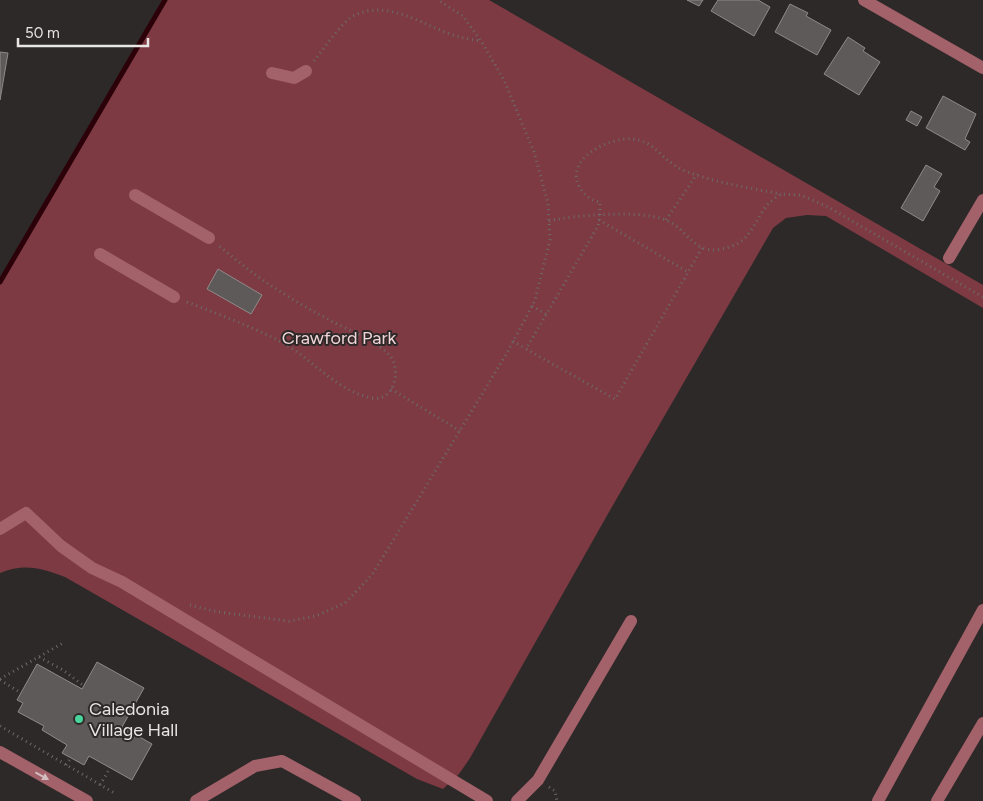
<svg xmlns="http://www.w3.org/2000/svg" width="983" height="801" font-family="Figtree,sans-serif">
<rect width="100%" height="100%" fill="#2d2929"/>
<path fill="#7d3a43" d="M165 0H489L983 285V308L826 216 807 215 786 218 773 228 609 512 470 758 459 774 443 789 417 779 65 577C41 568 25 563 0 573V282Z"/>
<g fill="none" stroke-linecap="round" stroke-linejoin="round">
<path stroke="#2c0008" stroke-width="5" d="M0 282 165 0"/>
</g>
<g fill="#5f5a5a" stroke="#8f8a8a">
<path d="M687 0H703L699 6Z"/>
<path d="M718 0H758L770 7 754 36 711 11Z"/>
<path d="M790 4 808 13 806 16 831 30 817 55 775 32Z"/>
<path d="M848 37 865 48 863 51 880 62 859 95 824 74Z"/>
<path d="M0 52 8 53 0 100Z"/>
<path d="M943 96 976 114 965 139 970 142 965 150 926 128Z"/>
<path d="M911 111 922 117 917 126 906 120Z"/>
<path d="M926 165 942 174 934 187 940 191 923 221 901 208Z"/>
<path d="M218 269 262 295 251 314 207 289Z"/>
<path d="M97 662 144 688 122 727 152 744 132 780 89 756 84 765 62 753 67 745 42 730 44 726 18 712 23 703 17 700 37 664 82 689Z"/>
</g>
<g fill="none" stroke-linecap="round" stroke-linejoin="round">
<g stroke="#6e6a6a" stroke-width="3" stroke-dasharray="1 4" stroke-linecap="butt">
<path d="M314 61C325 47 337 29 351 17 382 0 411 18 440 30 453 36 466 39 481 41"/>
<path d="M599 220 688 272"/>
<path d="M666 220 697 174"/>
<path d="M549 221C575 215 638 210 663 219 692 229 692 261 732 246 752 239 756 217 769 203 772 200 777 197 781 194L801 195 828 207 983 297"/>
<path d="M702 248 615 399 526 349 598 226 600 215V202C590 200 584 195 579 186 565 158 610 137 633 139 654 142 659 155 674 165 678 168 683 170 688 172 717 183 750 188 781 194"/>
<path d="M187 302C220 315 254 327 285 344 314 361 337 391 372 398 394 402 401 372 391 357 382 344 347 329 333 322 317 313 301 305 286 295 262 281 241 264 219 246"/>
<path d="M532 306 546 314"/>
<path d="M513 341 526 349"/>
<path d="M391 389 460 431"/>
<path d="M190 605 218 612 289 621 316 616 345 603 372 575 507 353 532 306 535 300 550 240 548 203 534 152 504 80 481 41 463 16 438 0"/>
<path d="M39 657 63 670 84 686"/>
<path d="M0 679 63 643"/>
<path d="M0 680 21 693"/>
<path d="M0 726 116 794"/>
<path d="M66 765 71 758"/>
<path d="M100 785 110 768"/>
<path d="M549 787 555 791 557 801"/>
</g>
<g stroke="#a36169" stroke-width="12">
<path d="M864 0 983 68"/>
<path d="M272 73 294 78 306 71"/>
<path d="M135 195 209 238"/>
<path d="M100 254 174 297"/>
<path d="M949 258 983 200"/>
<path d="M0 529 26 513 61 546 92 568 122 582 487 801"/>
<path d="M0 752 87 801"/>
<path d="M196 801 255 766 282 761 355 801"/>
<path d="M517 801 538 780 631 621"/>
<path d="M878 801 983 610"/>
<path d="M937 801 983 723"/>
</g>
</g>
<defs><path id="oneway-solid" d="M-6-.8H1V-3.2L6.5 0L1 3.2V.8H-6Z" transform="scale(1.25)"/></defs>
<use fill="#d3bdc0" href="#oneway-solid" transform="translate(42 776) rotate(29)"/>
<circle fill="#49d49c" stroke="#2d2929" stroke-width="2" cx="79" cy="719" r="5"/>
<g text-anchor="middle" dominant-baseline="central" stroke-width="4" stroke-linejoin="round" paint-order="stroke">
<g font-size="18" fill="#f1d4d7" stroke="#2d2929">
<text x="339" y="338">Crawford Park</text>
</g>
<g font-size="18" fill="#e8e5e5" stroke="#2d2929" text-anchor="start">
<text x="89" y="709">Caledonia<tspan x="89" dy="21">Village Hall</tspan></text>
</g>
</g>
<path d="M18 38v8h130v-8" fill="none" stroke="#e8e5e5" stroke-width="2.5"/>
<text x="25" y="38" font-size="15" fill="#e8e5e5" stroke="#2d2929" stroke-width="4" paint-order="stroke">50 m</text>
</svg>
